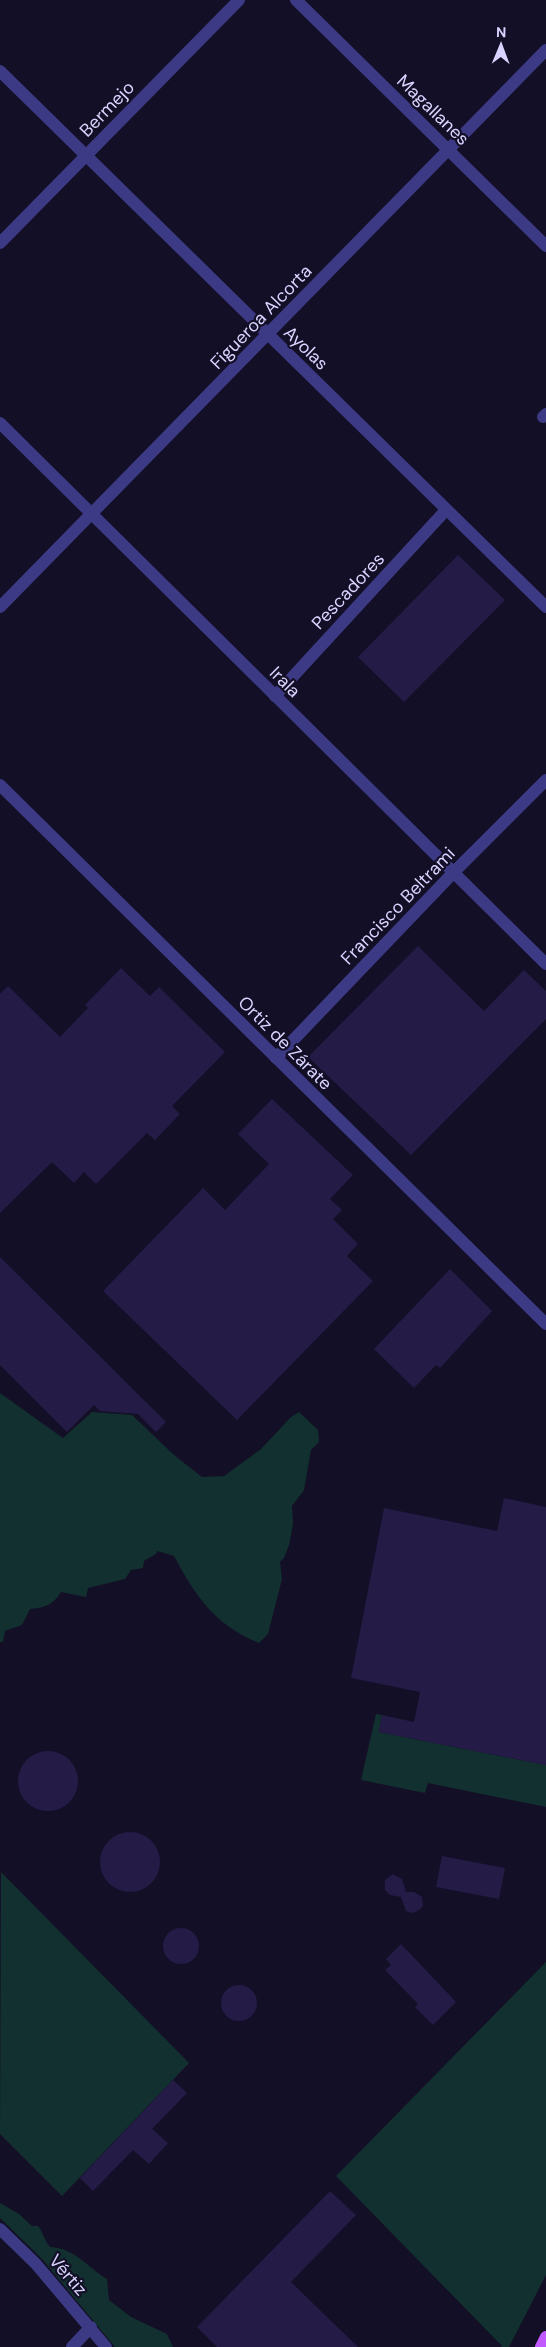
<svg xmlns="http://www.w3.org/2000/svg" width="546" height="2347" font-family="'DM Sans',sans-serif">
<rect width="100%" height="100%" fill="#130f26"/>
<g fill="#12302f">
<path d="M0 1393 63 1438 92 1412 132 1415 174 1455 202 1477 224 1476 261 1449 291 1417 299 1412 318 1430 319 1442 311 1450 304 1490 292 1506 293 1524 289 1545 284 1558 280 1562 282 1579 268 1634 259 1643C215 1625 196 1597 174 1556L157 1551 156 1554 144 1561 143 1568 131 1570 125 1579 88 1588 86 1597 61 1592C54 1604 45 1608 30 1609L22 1625 5 1631 3 1642H0Z"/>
<path d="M376 1714 382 1715 379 1732 546 1765V1807L428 1783 425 1793 361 1780Z"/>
<path d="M1 1872 189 2063 62 2196 0 2134Z"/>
<path d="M546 1962V2275L509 2347H501L502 2346 336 2176Z"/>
<path d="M0 2203 19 2214 32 2226H38C43 2232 44 2240 50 2247 75 2248 87 2267 107 2279L109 2300 131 2317 167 2334 173 2347H115L42 2259 0 2218Z"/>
</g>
<g fill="#241b47">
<path d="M458 555 505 600 404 702 358 657Z"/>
<path d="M418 946 484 1011 524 970 546 991V1019L411 1155 308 1057Z"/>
<path d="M121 968 150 996 159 987 225 1052 172 1106 180 1114 155 1140 147 1133 96 1184 84 1172 74 1183 52 1162 0 1213V994L8 986 60 1037 88 1008 85 1005Z"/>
<path d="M272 1099 353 1175 330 1199 342 1210 333 1219 358 1244 347 1256 373 1281 237 1420 103 1291 203 1188 225 1210 269 1164 238 1134Z"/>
<path d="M0 1257 166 1422 156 1432 138 1414 100 1411 94 1405 67 1432 0 1365Z"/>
<path d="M450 1269 492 1311 440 1368 436 1365 414 1388 374 1349Z"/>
<path d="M504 1498 546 1507V1765L379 1732 382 1715 414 1722 420 1692 351 1678 384 1508 497 1531Z"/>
<circle cx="48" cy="1781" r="30"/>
<circle cx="130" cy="1862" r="30"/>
<path d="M442 1856 505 1868 499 1899 436 1887Z"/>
<path d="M393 1874 402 1879 406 1892H414L422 1897 423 1906 418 1911 411 1913 406 1911 401 1897 390 1895 385 1890V1880Z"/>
<circle cx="181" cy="1946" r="18"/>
<path d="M401 1944 456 2002 433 2025 415 2007 418 2004 385 1970 391 1965 386 1959Z"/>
<circle cx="239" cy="2003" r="18"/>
<path d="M173 2080 187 2093 152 2129 168 2143 149 2164 133 2150 93 2191 80 2178Z"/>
<path d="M330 2191 356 2215 291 2282 358 2347H217L197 2327Z"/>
</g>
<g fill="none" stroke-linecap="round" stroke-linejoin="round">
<g stroke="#3d3a85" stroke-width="12">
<path d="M296 0 546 246"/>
<path d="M0 71 546 607"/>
<path d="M0 243 239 0"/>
<path d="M543 417 546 414"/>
<path d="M0 423 546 964"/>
<path d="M0 607 546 50"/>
<path d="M275 696 446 510"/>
<path d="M0 785 546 1324"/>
<path d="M276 1058 454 872 546 780"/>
<path d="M0 2229 36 2264 106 2347"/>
<path d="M72 2347 91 2327"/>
</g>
<path stroke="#c25bff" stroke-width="12" d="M541 2347 546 2337"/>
</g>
<g text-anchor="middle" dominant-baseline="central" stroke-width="4.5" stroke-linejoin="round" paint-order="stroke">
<g font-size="18" fill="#d9d4ff" stroke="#130f26">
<text transform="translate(107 109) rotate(-46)">Bermejo</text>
<text transform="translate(433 110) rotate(44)">Magallanes</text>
<text transform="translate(261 317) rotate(-46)">Figueroa Alcorta</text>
<text transform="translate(306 348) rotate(44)">Ayolas</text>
<text transform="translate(348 591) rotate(-47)">Pescadores</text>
<text transform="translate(285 682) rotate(45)">Irala</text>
<text transform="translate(398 906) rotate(-46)">Francisco Beltrami</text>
<text transform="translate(285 1043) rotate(45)">Ortiz de Zárate</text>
<text transform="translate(68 2275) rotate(49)">Vértiz</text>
</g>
</g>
<g transform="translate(501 45) rotate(1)" stroke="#130f26" stroke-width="4" paint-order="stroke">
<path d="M0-4L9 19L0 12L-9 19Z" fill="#d9d4ff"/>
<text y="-8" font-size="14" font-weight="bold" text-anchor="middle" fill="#d9d4ff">N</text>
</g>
</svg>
